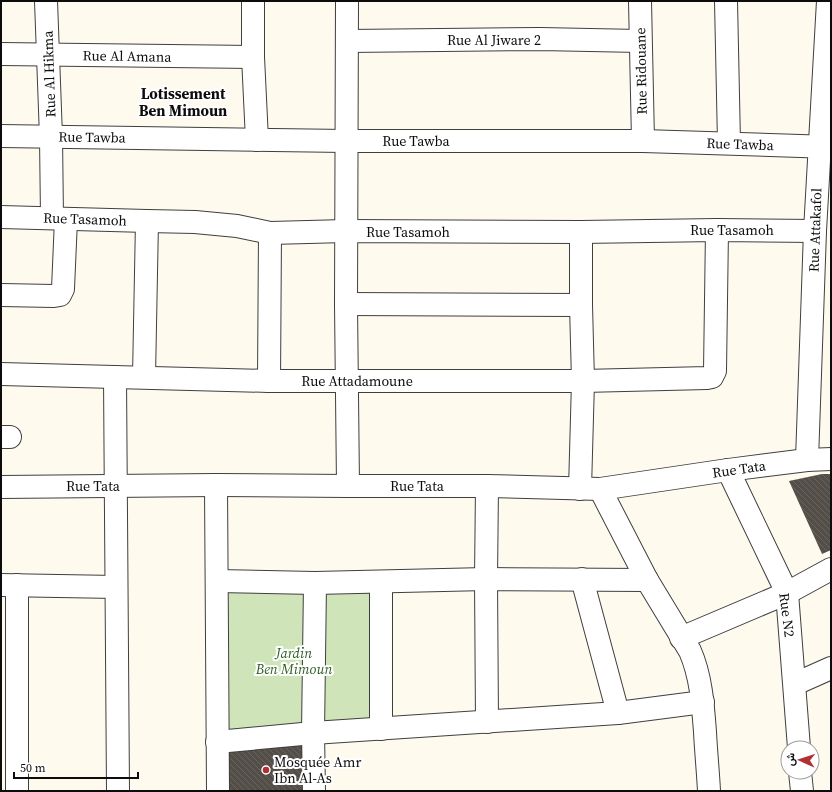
<svg xmlns="http://www.w3.org/2000/svg" width="832" height="792" font-family="'Source Serif 4',Vazirmatn,serif">
<defs>
<pattern id="building-back-hatch" width="6" height="6" patternUnits="userSpaceOnUse"><rect width="6" height="6" fill="#544e49"/><path d="M-1 5l2 2M0 0l6 6M5-1l2 2" fill="none" stroke="#68635f"/></pattern>
</defs>
<rect width="100%" height="100%" fill="#fefaed"/>
<path fill="#cfe5b9" d="M391 590 390 719 225 738V593Z"/>
<g fill="url(#building-back-hatch)">
<path d="M822 474H831V550L822 554 789 481Z"/>
<path d="M303 744 304 791H228L227 749Z"/>
</g>
<g fill="none" stroke-linecap="round" stroke-linejoin="round">
<defs>
<g id="minor">
<path d="M46 1 51 137 52 218"/>
<path d="M253 1V57L257 140"/>
<path d="M347 1 346 304 348 486"/>
<path d="M640 1 643 141"/>
<path d="M726 1 729 143"/>
<path d="M348 41 540 39 640 41"/>
<path d="M1 54 253 57"/>
<path d="M1 136 346 141H643L831 147"/>
<path d="M1 217 147 221 195 222 237 226 270 233 346 231 581 232 717 230 815 231"/>
<path d="M1 295 54 296 60 295 63 289 66 219"/>
<path d="M346 304 581 305"/>
<path d="M1 374 269 381H583L707 378 712 377 715 371 717 230"/>
<path d="M115 377C117 515 116 653 118 791"/>
<path d="M144 377 147 221"/>
<path d="M269 381 270 233"/>
<path d="M1 437H10"/>
<path d="M807 460 815 231 828 1"/>
<path d="M728 470 787 593 799 748"/>
<path d="M216 485 218 791"/>
<path d="M1 487 216 485 348 486H487L600 489 728 470 807 460 831 459"/>
<path d="M580 489 583 381 581 305V232"/>
<path d="M600 489 647 580 690 651C701 676 703 705 705 732 706 752 708 771 709 791"/>
<path d="M582 579 618 713"/>
<path d="M217 581 315 583 486 579 647 580"/>
<path d="M381 582V729"/>
<path d="M1 585 116 587"/>
<path d="M681 638 787 593 831 569"/>
<path d="M795 684 831 668"/>
<path d="M487 722 486 579 487 486"/>
<path d="M217 742 313 733 618 713 703 702"/>
<path d="M800 772 802 791"/>
<path d="M17 791V585"/>
<path d="M314 791 313 733 315 583"/>
</g>
</defs>
<use href="#minor" stroke="#3f3f3f" stroke-width="24"/>
<use href="#minor" stroke="#fff" stroke-width="22"/>
</g>
<circle fill="#b13034" stroke="#fff" stroke-width="1.5" cx="266" cy="770" r="4"/>
<g text-anchor="middle" dominant-baseline="central" stroke-width="4" stroke-linejoin="round" paint-order="stroke">
<g font-size="14" fill="#0c0c0c" stroke="#fff">
<text x="494" y="40">Rue Al Jiware 2</text>
<text transform="translate(127 56) rotate(1)">Rue Al Amana</text>
<text transform="translate(641 71) rotate(-91)">Rue Ridouane</text>
<text transform="translate(49 74) rotate(-92)">Rue Al Hikma</text>
<text transform="translate(92 137) rotate(1)">Rue Tawba</text>
<text x="416" y="141">Rue Tawba</text>
<text transform="translate(740 144) rotate(2)">Rue Tawba</text>
<text transform="translate(85 219) rotate(2)">Rue Tasamoh</text>
<text x="732" y="230">Rue Tasamoh</text>
<text transform="translate(815 230) rotate(-88)">Rue Attakafol</text>
<text x="408" y="232">Rue Tasamoh</text>
<text x="357" y="381">Rue Attadamoune</text>
<text transform="translate(739 469) rotate(-8)">Rue Tata</text>
<text x="93" y="486">Rue Tata</text>
<text x="417" y="486">Rue Tata</text>
<text transform="translate(787 615) rotate(83)">Rue N2</text>
</g>
<g font-size="14" font-style="italic" fill="#2e5e22" stroke="#fff">
<text x="294" y="653">Jardin<tspan x="294" dy="16">Ben Mimoun</tspan></text>
</g>
<g font-size="14" fill="#0c0c0c" stroke="#fff" text-anchor="start">
<text x="274" y="762">Mosquée Amr<tspan x="274" dy="16">Ibn Al-As</tspan></text>
</g>
<g font-size="15" font-weight="bold" fill="#0c0c0c" stroke="#fff">
<text x="183" y="93">Lotissement<tspan x="183" dy="17">Ben Mimoun</tspan></text>
</g>
</g>
<rect width="832" height="792" fill="none" stroke="#0c0c0c" stroke-width="4"/>
<g transform="translate(800 760) rotate(273)"><circle r="19" fill="#ffffff" stroke="#9e9e9e"/>
<path d="M0-3L7 15L0 10L-7 15Z" fill="#b13034"/>
<text y="-6" font-size="11" font-weight="bold" text-anchor="middle" fill="#0c0c0c">ش</text>
</g>
<path d="M14 772v6h124v-6" fill="none" stroke="#0c0c0c" stroke-width="2"/>
<text x="20" y="772" font-size="12" fill="#0c0c0c" stroke="#ffffff" stroke-width="3" paint-order="stroke">50 m</text>
</svg>
